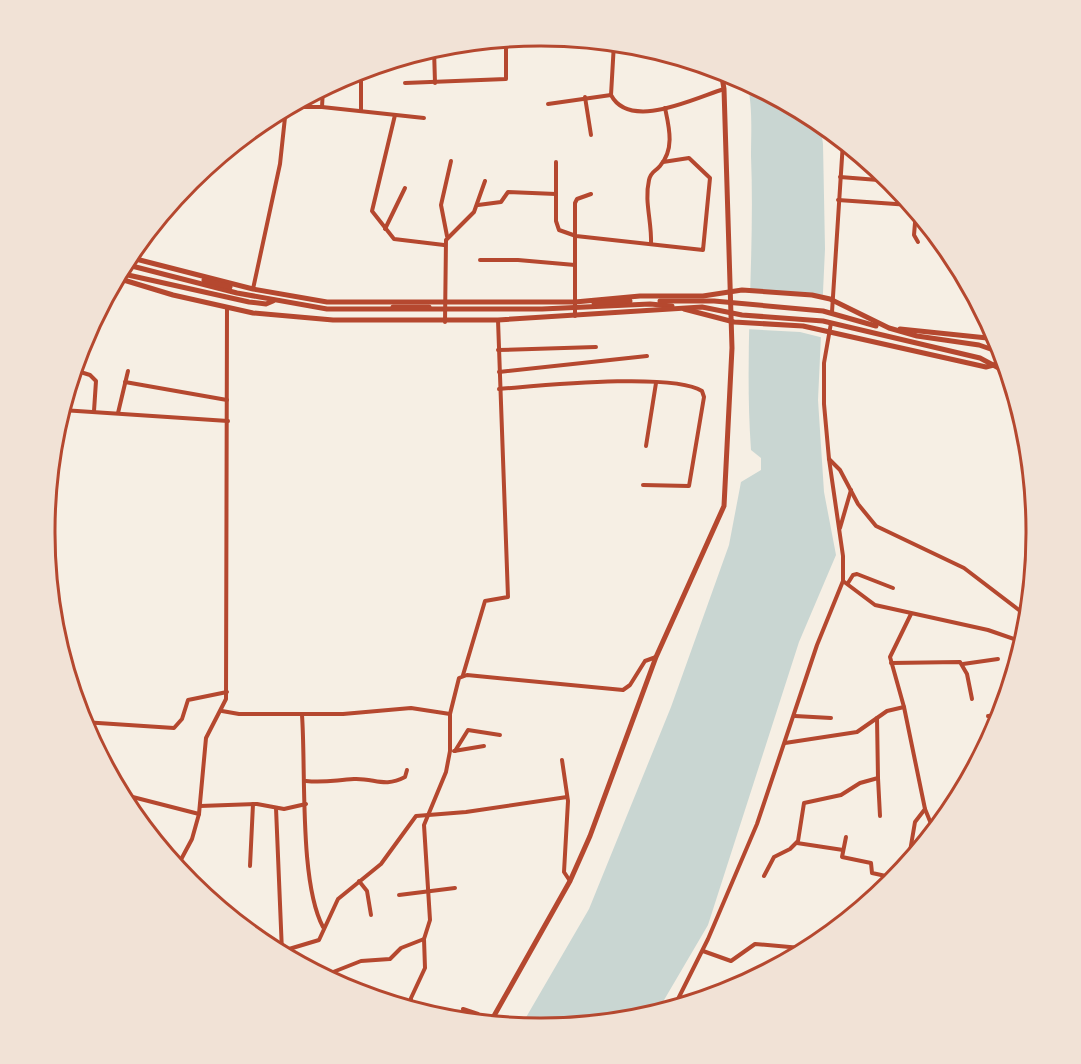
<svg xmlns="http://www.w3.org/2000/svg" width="1081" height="1064" font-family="Raleway,sans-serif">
<rect width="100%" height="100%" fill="#f6efe4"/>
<path fill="#c9d6d2" d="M747 83 820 123 823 144 825 249 818 400 824 492 836 555 799 642 708 925 657 1012C618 1024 561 1030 521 1026L589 909 671 707 729 545 741 482 761 470V458L751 450C744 352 755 254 751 156 751 133 753 106 747 83Z"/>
<path fill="#f6efe4" d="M746 289 826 295 824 338 800 332 745 329Z"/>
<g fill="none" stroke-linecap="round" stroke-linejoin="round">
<g stroke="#b5482f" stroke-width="4">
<path d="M510 39 580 40"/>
<path d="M434 49 435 83"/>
<path d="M405 83 506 79V39"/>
<path d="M611 95C630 131 695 98 724 89"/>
<path d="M585 97 591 135"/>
<path d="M548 104 611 95 614 43"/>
<path d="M289 107H322L424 118"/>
<path d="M322 107 323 88"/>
<path d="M361 110V71"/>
<path d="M395 115 372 211 394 239 444 245"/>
<path d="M556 162V221L559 230 576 236 703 250 710 178 689 158 663 162"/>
<path d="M840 177 891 181"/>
<path d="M838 200 910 205"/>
<path d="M478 205 501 202 508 192 556 194"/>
<path d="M916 211 914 235 918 242"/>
<path d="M385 229 405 188"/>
<path d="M447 236 441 205 451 161"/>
<path d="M651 244C652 221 644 202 649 180 651 171 655 172 660 166 675 149 669 127 665 108"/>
<path d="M480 260H518L575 265"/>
<path d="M253 289 280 164 286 108"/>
<path d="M832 312 843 142"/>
<path d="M575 316V203L577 199 591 194"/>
<path d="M445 322 446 240 474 212 485 181"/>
<path d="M498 350 596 347"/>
<path d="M74 370 90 375 96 381 94 411"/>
<path d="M499 372 647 356"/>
<path d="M125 382 227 400"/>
<path d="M499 389C538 386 672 372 702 391L704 397 689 486 643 485"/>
<path d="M62 410 228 421"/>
<path d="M118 413 128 371"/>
<path d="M646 446 656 383"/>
<path d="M829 459 840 470 858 504 876 526 964 568 1028 617"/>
<path d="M840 528 851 490"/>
<path d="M843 581 875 605 988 630 1023 642"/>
<path d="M848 583 853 575 857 574 893 588"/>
<path d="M891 663 960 662 967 674 972 699"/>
<path d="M963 664 998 659"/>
<path d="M463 675 485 601 508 597 498 320"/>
<path d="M222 711 239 714H343L411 708 450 714"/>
<path d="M302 715C306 770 299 882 323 927"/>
<path d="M795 716 831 718"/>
<path d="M988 716 1001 715"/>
<path d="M83 722 174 728 182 719 188 700 227 692"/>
<path d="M88 723 89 734"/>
<path d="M785 743 857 732 887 711 904 707"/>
<path d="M454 751 484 746"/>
<path d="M455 751 468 730 500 735"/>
<path d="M562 760 568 801 564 872 570 881"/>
<path d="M878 778 880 816"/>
<path d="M306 781C325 783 335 780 354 779 375 778 384 788 405 777L407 770"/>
<path d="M121 794 199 814"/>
<path d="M200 806 257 804 284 809 306 804"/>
<path d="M276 808 282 952"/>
<path d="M925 809 934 831"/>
<path d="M846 837 842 857 871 863 872 873 895 878"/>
<path d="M797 843 843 850"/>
<path d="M908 863 915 822 925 809 904 707 890 657 911 614"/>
<path d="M250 866 253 804"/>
<path d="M177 867 192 839 199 814 206 738 226 699 227 307"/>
<path d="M764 876 774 857 790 849 798 841 804 803 841 795 860 783 878 778 877 718"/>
<path d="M359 881 367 891 371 915"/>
<path d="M399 895 455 888"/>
<path d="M703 951 731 961 755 944 801 948"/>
<path d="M279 952 319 940 338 899 381 864 416 816 466 812 567 797"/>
<path d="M323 976 361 961 390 959 401 948 424 939"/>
<path d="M679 1000 683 1005"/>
<path d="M674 1007 708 939 757 824 817 645 843 581V556L829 459 824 404V363L831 323"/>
<path d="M411 1009V998L425 968 424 939 430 920 424 825 446 772 450 751V714L459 678 467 675 623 690 630 685 645 661 656 657"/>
<path d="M463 1009 478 1014V1022"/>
</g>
<path stroke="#b5482f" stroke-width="5" d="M490 1023 570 881 590 836 656 657 724 506 732 348 724 89 721 71"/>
<g stroke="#b5482f" stroke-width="5">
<path d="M128 257 253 289 327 302H575L640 296H703L742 290 812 295 830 299 889 328 917 336 979 345 1002 353"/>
<path d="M124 264 237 293 327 309H542L650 304 672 306"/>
<path d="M119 273 249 302 266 304 273 301"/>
<path d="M117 278 173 295 253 313 333 320H498L702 307 742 315 823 321 980 358 1008 373"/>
<path d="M204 280 230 287"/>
<path d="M660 301H714L823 311 876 326"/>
<path d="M594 303 630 301"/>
<path d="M393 307H429"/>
<path d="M684 309 734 322 803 326 986 367 1005 362"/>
<path d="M900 329 997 339"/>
</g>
</g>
<path d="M0 0H1081V1064H0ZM540 46H541A485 485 0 0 1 1026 531V533A485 485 0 0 1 541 1018H540A485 485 0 0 1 55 533V531A485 485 0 0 1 540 46Z" fill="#f1e2d6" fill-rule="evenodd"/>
<path fill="none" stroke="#b5482f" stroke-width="3" d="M540 46H541A485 485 0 0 1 1026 531V533A485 485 0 0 1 541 1018H540A485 485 0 0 1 55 533V531A485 485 0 0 1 540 46Z"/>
</svg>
